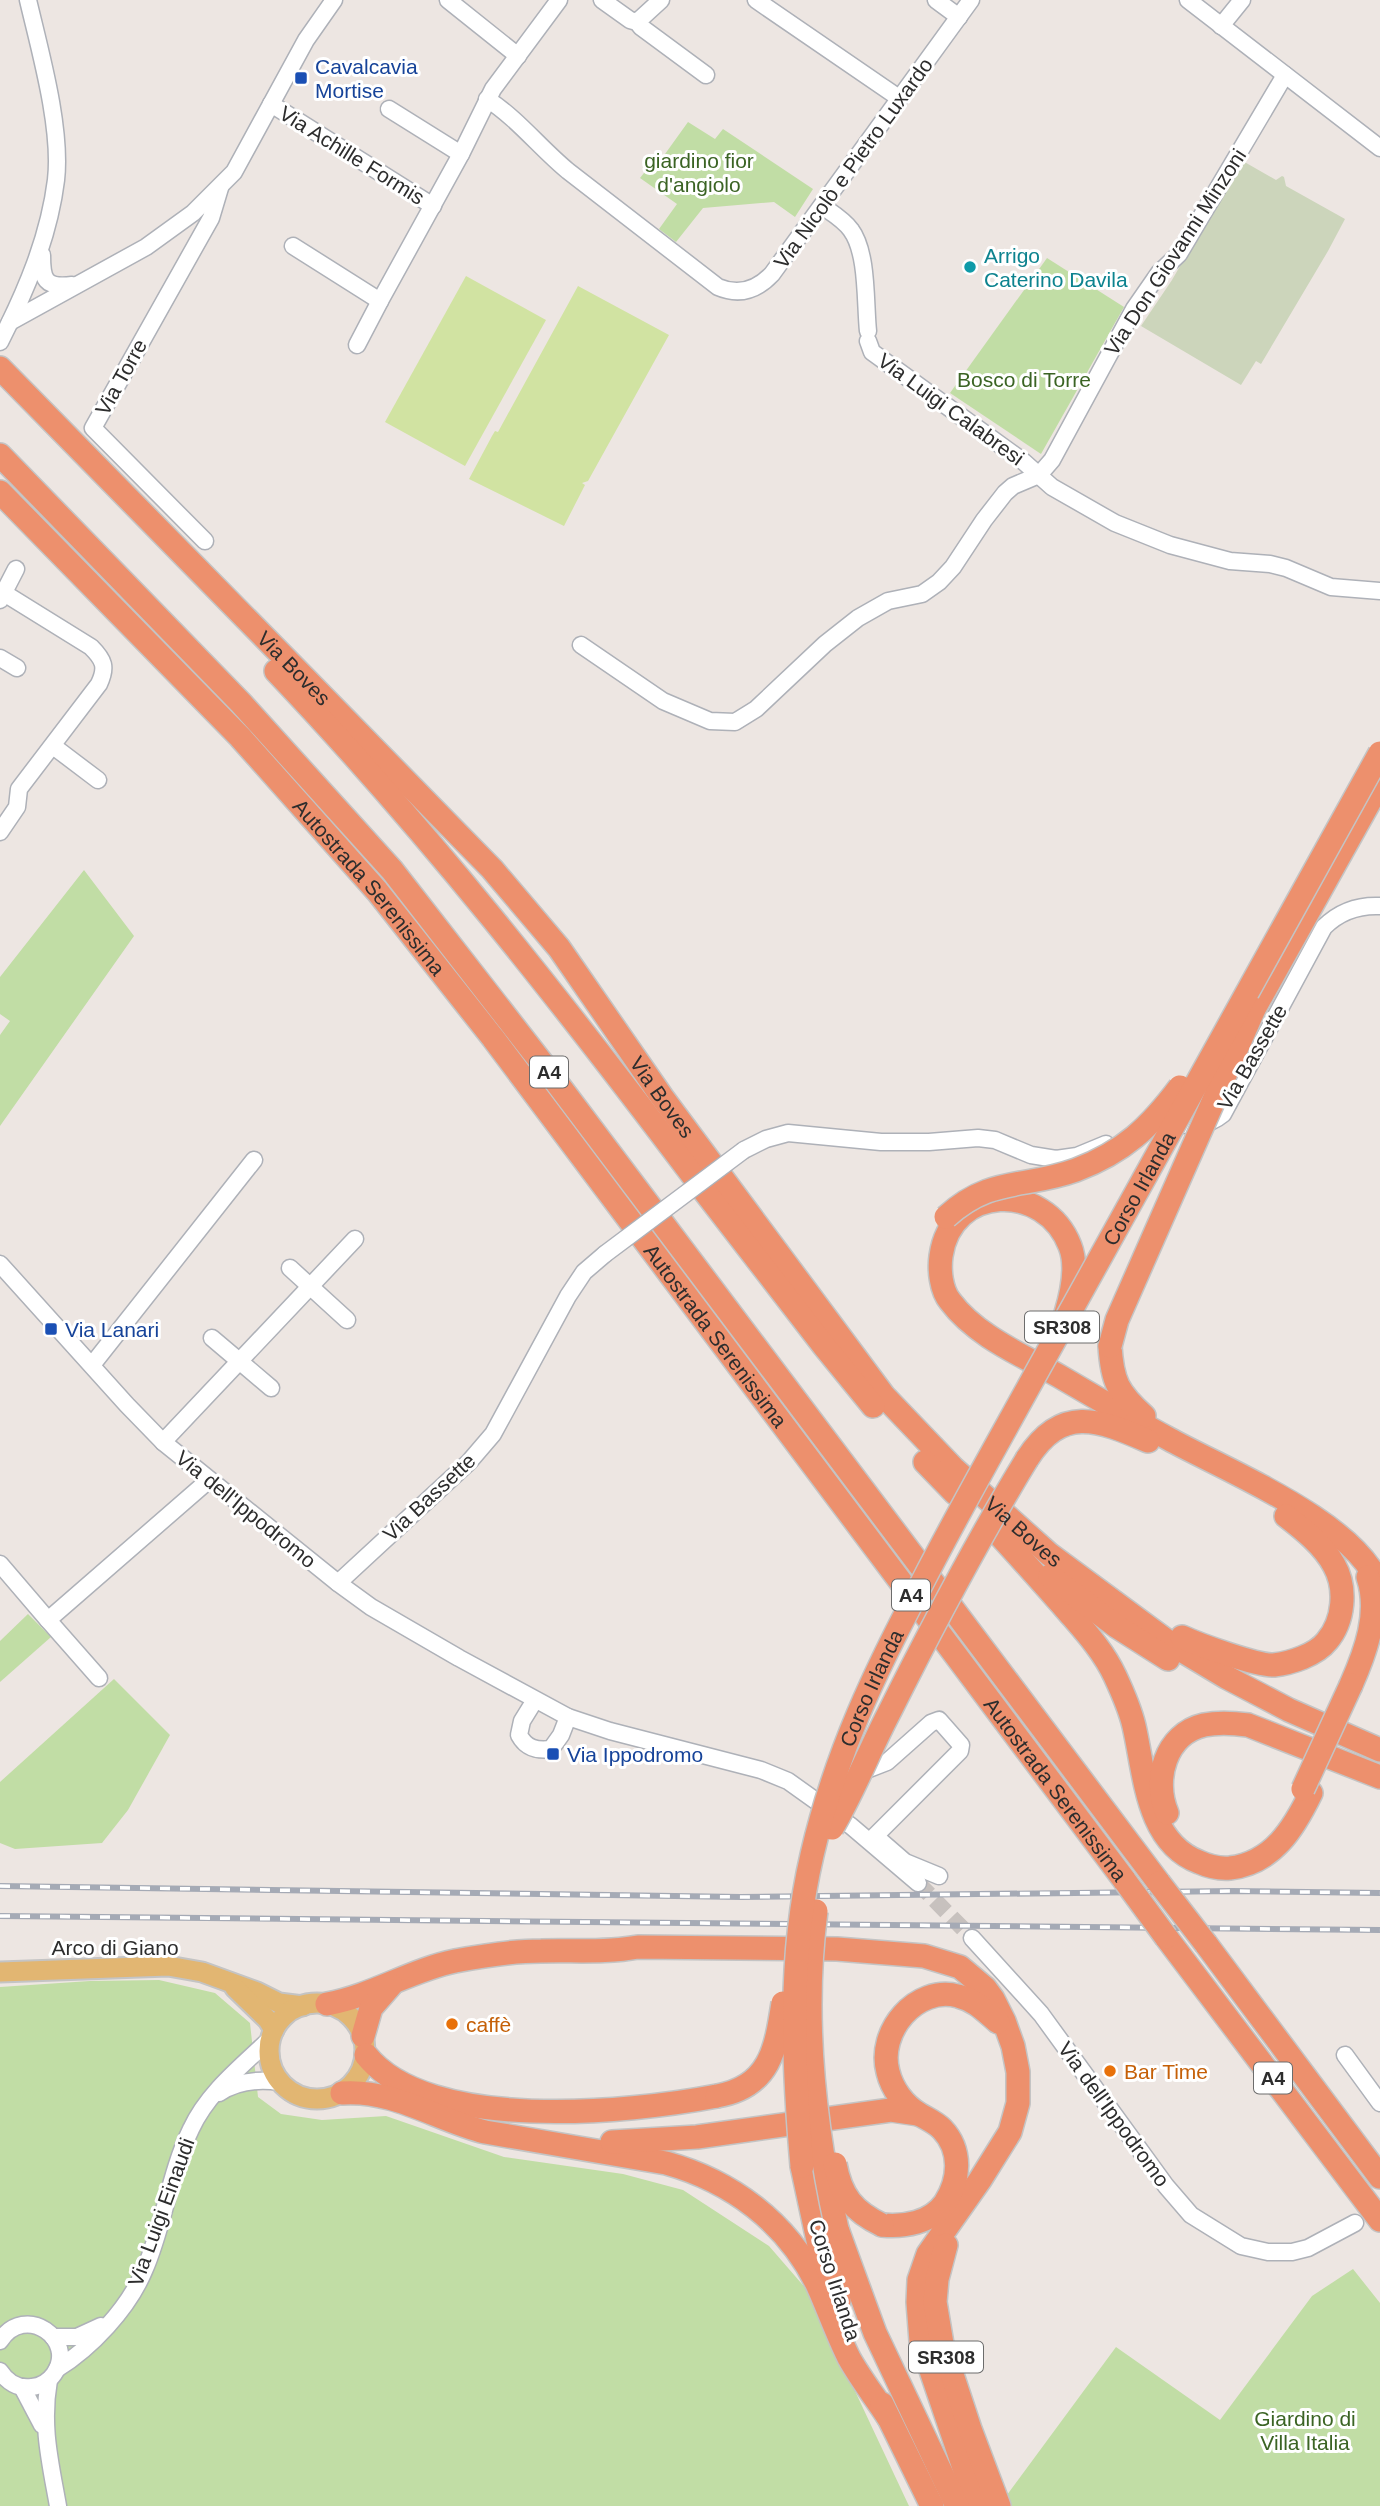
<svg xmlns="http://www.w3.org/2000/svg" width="1380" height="2506" font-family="Arial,sans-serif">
<rect width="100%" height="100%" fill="#ede6e2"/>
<g fill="#c1dda5">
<path d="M688 122 715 139 723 129 813 189 795 217 774 202 703 208 676 242 659 229 677 204 640 178 655 159 660 161Z"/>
<path d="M1047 258 1124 307 1041 454 950 393Z"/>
<path d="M84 870 134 936 0 1126V1035L10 1021 0 1014V977Z"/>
<path d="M28 1614 51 1637 0 1682V1641Z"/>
<path d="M114 1679 170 1735 128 1810 102 1843 15 1849 0 1843V1782Z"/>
<path d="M159 1980 215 1993 250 2023 258 2097 281 2114 322 2120 386 2116 504 2157 623 2174 683 2190 769 2246 808 2291 909 2506H0V1987L90 1981Z"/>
<path d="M1353 2269 1380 2303V2506H1012L1004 2499 1116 2347 1220 2420 1312 2296Z"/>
</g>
<path fill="#ccd5bb" d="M1241 160 1276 180 1282 176 1284 177 1286 186 1345 219 1328 251 1261 364 1256 361 1241 385 1141 326 1172 280Z"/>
<g fill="#d1e3a2">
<path d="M466 276 546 320 465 466 385 422Z"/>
<path d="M578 286 669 335 588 481 582 483 585 485 564 526 469 479 492 436 495 431 498 432Z"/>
</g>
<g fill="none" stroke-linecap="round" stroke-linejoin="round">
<path stroke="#c7c1be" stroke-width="16" stroke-dasharray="16 8" stroke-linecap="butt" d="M918 1883 972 1938"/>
<defs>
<g id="minor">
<path d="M448 0 518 56"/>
<path d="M602 0 630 20 637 22 641 27 706 75"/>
<path d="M756 0 899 98"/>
<path d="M936 0 959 17"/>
<path d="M1188 0 1380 148"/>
<path d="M637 22 661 0"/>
<path d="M1221 26 1242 0"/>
<path d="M487 99C517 118 541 149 568 171L718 287C739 296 757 290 772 274L971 0"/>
<path d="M271 104 433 206"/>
<path d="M389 109 461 154"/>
<path d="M822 206C832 213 844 220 851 230 868 253 865 303 868 331"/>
<path d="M293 246 380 301 461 154 493 89 559 0"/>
<path d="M42 255C42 280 45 288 72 285"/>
<path d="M10 322 146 247 193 213 234 172 306 40 334 0"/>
<path d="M868 341 872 352 1024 462 1052 487 1115 523 1170 545 1230 561 1270 564 1286 568 1331 587 1380 591"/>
<path d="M0 342C26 291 49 237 56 180 62 128 40 51 28 0"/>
<path d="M357 345 380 301"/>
<path d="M205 541 93 428 211 218 220 188"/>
<path d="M0 600 16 569"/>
<path d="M581 645 663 701 710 721 735 722 756 709 825 644 858 618 888 601 922 594 939 582 953 567 984 520 1005 493 1013 486 1039 475 1052 460 1134 309 1159 273 1179 254 1285 75"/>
<path d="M0 658 17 668"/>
<path d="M53 746 98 780"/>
<path d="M0 832 17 807 19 789 99 684C107 667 104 660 91 647L4 593"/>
<path d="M1165 1123C1187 1125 1205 1129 1223 1114L1324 927C1340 911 1358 905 1380 906"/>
<path d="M744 1150 766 1139 788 1133 881 1142H929L978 1138 995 1140 1031 1155 1056 1159 1077 1156 1106 1144"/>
<path d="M0 1264 127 1405 163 1442 338 1583 371 1607 459 1658 568 1717 610 1731 761 1770 788 1781 851 1826 918 1883"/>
<path d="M290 1268 347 1320"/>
<path d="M212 1338 271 1388"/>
<path d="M92 1365 254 1160"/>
<path d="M163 1442 355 1239"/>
<path d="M0 1564 48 1620 209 1480"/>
<path d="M338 1583 469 1462 493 1434 568 1296 584 1272 605 1254"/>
<path d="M48 1620 99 1678"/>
<path d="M535 1700 522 1721 519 1735C526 1748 536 1751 551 1749L561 1735 568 1717"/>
<path d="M856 1774 887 1762 931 1723 939 1720 961 1745 960 1751 875 1836 905 1862 939 1876"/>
<path d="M972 1938 1041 2014 1166 2186 1191 2215 1241 2246 1268 2252H1292L1308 2248 1355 2223"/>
<path d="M1345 2055 1380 2103"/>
<path d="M219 2093C237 2081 259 2079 280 2082"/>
<path d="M53 2337H77L101 2326"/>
<path d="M0 2341C25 2302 78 2340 54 2374 49 2381 41 2386 32 2387 18 2389 7 2382 0 2371"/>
<path d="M57 2369C91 2348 128 2309 144 2271 164 2226 169 2174 191 2129 208 2092 242 2066 271 2038"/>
<path d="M49 2380C41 2426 50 2461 58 2506"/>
<path d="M22 2387 42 2425"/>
</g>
<g id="major">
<path d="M0 1972 168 1966 202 1972 257 1992 279 2003 303 2006"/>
<path d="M235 1988 268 2020 274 2030"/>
<circle cx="317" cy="2051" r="48"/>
</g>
<g id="highway">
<path id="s1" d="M0 368 492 869 559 948 662 1097 884 1396 953 1468 1049 1554 1171 1644 1226 1677 1289 1710 1380 1750"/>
<path d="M0 455 241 703 392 870 542 1063 1159 1883"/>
<path id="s2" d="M0 492 240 737 377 891 493 1038 1125 1881"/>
<path d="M276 671C427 830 562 1002 694 1177"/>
<path d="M1254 1009 1380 783"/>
<path d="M702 1188 824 1346 873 1406"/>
<path d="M1066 1313C1072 1293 1078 1266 1070 1246 1045 1181 951 1184 941 1256 939 1270 941 1290 950 1301 976 1336 1022 1355 1059 1376 1095 1397 1132 1419 1169 1439 1225 1470 1362 1525 1380 1589"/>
<path d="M1110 1346C1112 1381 1118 1393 1144 1416"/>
<path d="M1027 1459C1061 1405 1098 1419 1148 1441"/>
<path d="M925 1462 955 1493"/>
<path d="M994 1529C1018 1555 1041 1581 1065 1608 1083 1629 1103 1650 1115 1676 1122 1691 1130 1709 1134 1726 1145 1773 1146 1842 1199 1862 1210 1867 1218 1869 1230 1868 1273 1863 1294 1828 1311 1793"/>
<path d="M1050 1576 1116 1626 1168 1659"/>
<path d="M1182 1637C1199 1645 1258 1666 1274 1665 1291 1663 1316 1655 1327 1641 1344 1621 1347 1588 1334 1565 1323 1545 1304 1530 1286 1516"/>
<path d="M1351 1685C1366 1651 1380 1613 1368 1577"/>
<path d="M1167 1813C1153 1780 1165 1734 1204 1725 1219 1722 1233 1723 1248 1725L1380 1777"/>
<path d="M1166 1937 1380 2220"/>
<path d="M1206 1944 1380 2177"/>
<path d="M327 2004C372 1996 411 1970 455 1961 481 1956 514 1951 541 1951 573 1950 606 1953 638 1947L837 1949 924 1956 960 1967 985 1988 993 1999 1004 2021 1013 2046 1018 2072V2103L1010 2132 980 2180 928 2254 919 2280 918 2302 921 2341 977 2506"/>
<path d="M363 2036 371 2008 391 1985"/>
<path d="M366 2055C428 2133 628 2113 717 2096"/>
<path d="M342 2093C394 2089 437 2120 485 2132L666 2163C731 2181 787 2222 817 2284 828 2308 837 2334 849 2358 860 2378 875 2397 888 2417"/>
<path d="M612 2142 697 2137 891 2110 918 2114"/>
<path d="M802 2166 819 2245 839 2301"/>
<path d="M882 2225C904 2227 931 2223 945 2203 960 2180 962 2150 942 2129 935 2122 927 2119 919 2114 904 2105 892 2089 888 2072 877 2032 916 1985 958 1996 975 2000 985 2011 998 2022"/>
<path d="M837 2229 875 2333 957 2506"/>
<path d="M946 2245 937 2279 935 2302 942 2344 970 2429 999 2506"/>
<path d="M882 2404 932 2506"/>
</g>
</defs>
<use href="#minor" stroke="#aeb1b8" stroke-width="19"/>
<use href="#major" stroke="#c4c4c4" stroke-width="23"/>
<use href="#highway" stroke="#c4c4c4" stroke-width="26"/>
<use href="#minor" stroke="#fff" stroke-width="16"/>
<use href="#major" stroke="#e2b672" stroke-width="19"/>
<use href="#highway" stroke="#ed906d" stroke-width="23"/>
<defs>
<g id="rail">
<path d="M0 1886 741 1897 1232 1891 1380 1893"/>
<path d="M0 1916 1380 1930"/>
</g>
</defs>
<use href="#rail" stroke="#a5aab5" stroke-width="6"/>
<use href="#rail" stroke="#fff" stroke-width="3.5" stroke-dasharray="10" stroke-linecap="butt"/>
<defs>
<path id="minor-bridge" d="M605 1254 744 1150"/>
<g id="highway-bridge">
<path d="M946 1217C991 1176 1024 1189 1076 1170 1124 1152 1150 1127 1180 1087"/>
<path d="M1110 1346 1117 1320 1254 1009"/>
<path d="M1303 1789 1351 1685"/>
<path d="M832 1828C854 1791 869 1751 889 1713 932 1627 977 1541 1027 1459"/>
<path d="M1125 1881 1166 1937"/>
<path d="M1159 1883 1206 1944"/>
<path d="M816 1911C802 2016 814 2126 837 2229"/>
<path d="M717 2096C770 2087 776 2049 783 2003"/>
<path d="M835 2164C841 2196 853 2211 882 2225"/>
<path id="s3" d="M802 2166C793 2062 788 1958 812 1855 835 1755 875 1671 923 1581 960 1509 1000 1439 1039 1368 1153 1163 1266 957 1380 753"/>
</g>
</defs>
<use href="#minor-bridge" stroke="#aeb1b8" stroke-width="19" stroke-linecap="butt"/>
<use href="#highway-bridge" stroke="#c4c4c4" stroke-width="26" stroke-linecap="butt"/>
<use href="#minor-bridge" stroke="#fff" stroke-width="16"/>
<use href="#highway-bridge" stroke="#ed906d" stroke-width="23"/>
</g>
<g fill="#1a4fb4" stroke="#fff" stroke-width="2.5">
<rect x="294" y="71" width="14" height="14" rx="3.5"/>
<rect x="44" y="1322" width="14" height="14" rx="3.5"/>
<rect x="546" y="1747" width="14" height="14" rx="3.5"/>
</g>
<circle fill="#0f9aa8" stroke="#fff" stroke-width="2.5" cx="970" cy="267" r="7"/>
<g fill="#e8710a" stroke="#fff" stroke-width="2.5">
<circle cx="452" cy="2024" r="7"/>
<circle cx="1110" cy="2071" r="7"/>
</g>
<g text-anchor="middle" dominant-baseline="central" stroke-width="6" stroke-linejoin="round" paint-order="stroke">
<g fill="#fff" stroke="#6c6c6c" stroke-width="2">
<rect x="530" y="1056.5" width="38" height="31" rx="5"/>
<rect x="1025" y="1311.5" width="74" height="31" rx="5"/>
<rect x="892" y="1579.5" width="38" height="31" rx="5"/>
<rect x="1254" y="2062.5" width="38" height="31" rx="5"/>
<rect x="909" y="2341.5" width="74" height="31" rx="5"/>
</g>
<g font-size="19" font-weight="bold" fill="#2d2d2d">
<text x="549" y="1072">A4</text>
<text x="1062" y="1327">SR308</text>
<text x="911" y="1595">A4</text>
<text x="1273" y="2078">A4</text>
<text x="946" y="2357">SR308</text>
</g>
<g font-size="21" fill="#164399" stroke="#fff" text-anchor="start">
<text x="315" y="66">Cavalcavia<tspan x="315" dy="24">Mortise</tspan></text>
<text x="65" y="1329">Via Lanari</text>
<text x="567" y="1754">Via Ippodromo</text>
</g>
<g font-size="21" fill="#2d2d2d" stroke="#fff">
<text transform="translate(352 155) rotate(32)">Via Achille Formis</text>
<text transform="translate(853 163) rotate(-54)">Via Nicolò e Pietro Luxardo</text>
<text transform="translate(1175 252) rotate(-57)">Via Don Giovanni Minzoni</text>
<text transform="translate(121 377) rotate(-61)">Via Torre</text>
<text transform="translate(951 409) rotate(36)">Via Luigi Calabresi</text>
<text stroke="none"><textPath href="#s1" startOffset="420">Via Boves</textPath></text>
<text stroke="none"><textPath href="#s2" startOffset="541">Autostrada Serenissima</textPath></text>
<text transform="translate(1252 1057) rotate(-60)">Via Bassette</text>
<text stroke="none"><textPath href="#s1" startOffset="987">Via Boves</textPath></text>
<text stroke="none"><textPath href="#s3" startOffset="1057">Corso Irlanda</textPath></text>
<text stroke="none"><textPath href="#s2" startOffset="1108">Autostrada Serenissima</textPath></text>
<text transform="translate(429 1497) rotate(-43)">Via Bassette</text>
<text transform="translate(246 1509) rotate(39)">Via dell'Ippodromo</text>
<text stroke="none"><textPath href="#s1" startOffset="1554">Via Boves</textPath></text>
<text stroke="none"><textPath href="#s3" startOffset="490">Corso Irlanda</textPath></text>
<text stroke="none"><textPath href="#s2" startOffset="1675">Autostrada Serenissima</textPath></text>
<text x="115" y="1947">Arco di Giano</text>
<text transform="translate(1114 2114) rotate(54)">Via dell'Ippodromo</text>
<text transform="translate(161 2212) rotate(-70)">Via Luigi Einaudi</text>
<text transform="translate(835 2280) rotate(72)">Corso Irlanda</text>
</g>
<g font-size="21" fill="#3b6424" stroke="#fff">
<text x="699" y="160">giardino fior<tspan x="699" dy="24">d'angiolo</tspan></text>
<text x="1024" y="379">Bosco di Torre</text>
<text x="1305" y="2418">Giardino di<tspan x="1305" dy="24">Villa Italia</tspan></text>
</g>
<g font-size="21" fill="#0d838f" stroke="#fff" text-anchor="start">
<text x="984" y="255">Arrigo<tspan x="984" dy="24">Caterino Davila</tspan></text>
</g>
<g font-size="21" fill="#c56008" stroke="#fff" text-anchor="start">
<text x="466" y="2024">caffè</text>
<text x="1124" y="2071">Bar Time</text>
</g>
</g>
</svg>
